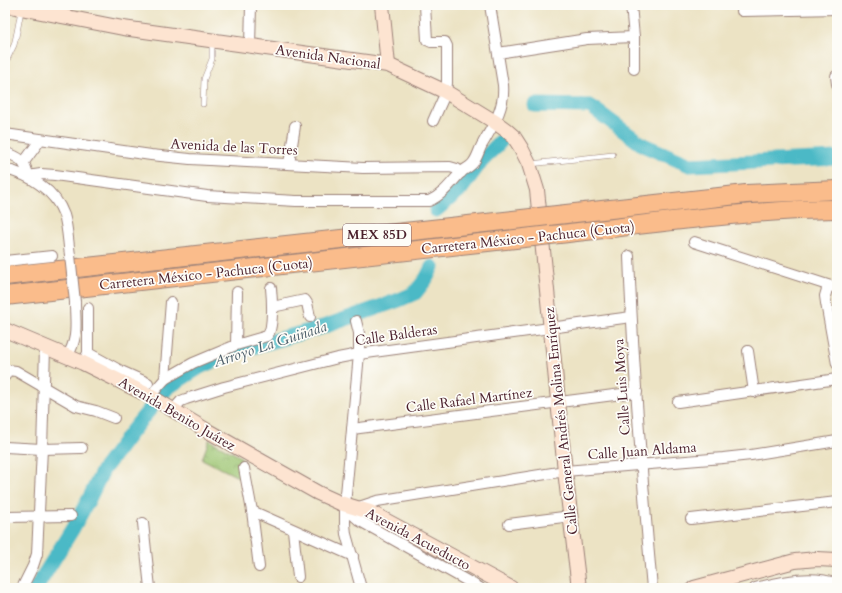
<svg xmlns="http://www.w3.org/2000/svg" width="842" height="593" font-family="Cardo,serif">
<defs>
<pattern id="park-crowns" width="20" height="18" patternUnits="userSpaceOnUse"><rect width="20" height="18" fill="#9bc470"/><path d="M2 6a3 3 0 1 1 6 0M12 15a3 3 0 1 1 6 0" fill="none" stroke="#809f5c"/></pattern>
</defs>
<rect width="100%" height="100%" fill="#fdfcf7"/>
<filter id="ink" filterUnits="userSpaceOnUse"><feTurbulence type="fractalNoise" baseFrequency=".025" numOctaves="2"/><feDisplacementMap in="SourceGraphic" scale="8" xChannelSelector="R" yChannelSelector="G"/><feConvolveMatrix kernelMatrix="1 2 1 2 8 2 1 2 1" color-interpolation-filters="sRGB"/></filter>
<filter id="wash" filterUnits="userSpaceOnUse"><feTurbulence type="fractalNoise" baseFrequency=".012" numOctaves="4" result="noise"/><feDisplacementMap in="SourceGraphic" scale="16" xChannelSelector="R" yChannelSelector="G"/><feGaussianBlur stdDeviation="0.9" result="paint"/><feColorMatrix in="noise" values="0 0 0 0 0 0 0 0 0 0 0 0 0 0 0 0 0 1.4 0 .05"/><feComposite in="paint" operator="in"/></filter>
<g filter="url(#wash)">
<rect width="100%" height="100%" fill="#ece3c4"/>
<path fill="url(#park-crowns)" stroke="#72724e" d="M209 440 241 457 242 479 202 459Z"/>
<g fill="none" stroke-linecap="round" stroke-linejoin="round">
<g stroke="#4cb9c6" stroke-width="15">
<path d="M535 105 590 106 643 145 690 165 837 158"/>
<path d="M436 210 461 189 479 164 500 142"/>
<path d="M36 588 73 528 89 499 103 470 132 431 167 388 200 367 231 353 323 327 399 300 415 293 426 279 432 267"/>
</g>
</g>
</g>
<g filter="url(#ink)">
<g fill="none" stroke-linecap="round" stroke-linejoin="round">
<defs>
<g id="lane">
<path d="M6 63C8 56 11 52 14 45 17 34 19 22 21 10"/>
<path d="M203 104 204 79 212 59V42"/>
<path d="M530 164 613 155"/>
</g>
<g id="street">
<path d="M425 5 427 40 431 42H445L447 46V83L446 92 433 121"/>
<path d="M631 5 634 37V69"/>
<path d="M742 11 837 9"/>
<path d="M250 46 251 5"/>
<path d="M498 53 587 39 634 37"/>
<path d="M836 76 837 84"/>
<path d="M5 134 151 155 190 159 363 168 450 167 457 169 461 173"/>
<path d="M5 153C19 156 26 162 28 176"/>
<path d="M24 162 38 143 39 139"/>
<path d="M289 164 295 126"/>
<path d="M5 169C30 175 55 190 64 215 68 228 68 242 70 255"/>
<path d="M28 176 41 174 55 175 207 196 296 201H429C443 195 451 183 461 172 465 169 470 167 473 163 478 157 479 149 483 143 494 124 505 107 503 85L490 5"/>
<path d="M694 242 837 288"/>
<path d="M629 256C633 367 642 478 652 588"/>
<path d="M5 261 52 256"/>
<path d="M828 286 825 296 826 303 837 364"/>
<path d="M273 309 277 306 305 300 307 303 310 317"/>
<path d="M356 321 359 333V354L345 505V524L346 534 361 588"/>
<path d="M236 345 237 292"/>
<path d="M748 351 754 392"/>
<path d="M88 353 121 371 148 383"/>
<path d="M67 357C79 337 75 324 75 302"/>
<path d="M85 359 88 353V308"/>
<path d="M5 376 8 370 16 371 76 406 96 411 114 418"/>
<path d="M165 379 171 302"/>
<path d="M150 396 165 379 193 363 236 345 267 336C274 329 272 298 271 288"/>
<path d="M678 402 837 379"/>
<path d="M173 410 181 401 186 399 224 387 338 358 359 354 631 317"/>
<path d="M352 429 637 392"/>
<path d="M5 447 42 449 82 448"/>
<path d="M244 468 252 511 259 567"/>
<path d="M345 505 352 514 360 521 480 588"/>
<path d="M356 508 377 501 565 471 723 458 751 455 837 441"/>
<path d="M252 511 353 556"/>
<path d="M5 517 71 516"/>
<path d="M691 519 837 502"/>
<path d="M143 523 150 588"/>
<path d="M509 524 571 516"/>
<path d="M293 530 298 577"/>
<path d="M22 588 33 566 37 554 42 449 45 348"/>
<path d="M755 588C781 582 811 574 837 584"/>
</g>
<g id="secondary">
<path d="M5 5 123 28 388 65 446 92 495 122 506 130 514 137 521 148 529 164 537 190 565 471 579 588"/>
<path d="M382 5 388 65"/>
<path d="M5 330 83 363 150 396 206 430 318 493 340 503 370 512 511 588"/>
<path d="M694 588 795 561 817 559 837 560"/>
</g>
<g id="highway">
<path d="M548 216 746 194 837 190"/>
<path d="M550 235C645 225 741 210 837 209"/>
<path d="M5 276 531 218"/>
<path d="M5 296 533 237"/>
</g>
</defs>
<use href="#lane" stroke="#9b8178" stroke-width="6"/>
<use href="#street" stroke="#9b8178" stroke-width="12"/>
<use href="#secondary" stroke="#9b8178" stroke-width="16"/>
<use href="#highway" stroke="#9b8178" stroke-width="20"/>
<use href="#lane" stroke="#fff" stroke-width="5"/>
<use href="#street" stroke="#fff" stroke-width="10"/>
<use href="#secondary" stroke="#fde4d1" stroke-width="14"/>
<use href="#highway" stroke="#fabc8b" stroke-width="18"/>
<defs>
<path id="street-bridge" d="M70 255 75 302"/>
<g id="highway-bridge">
<path d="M531 218 548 216"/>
<path d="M533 237 550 235"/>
</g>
</defs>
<use href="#street-bridge" stroke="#9b8178" stroke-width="12" stroke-linecap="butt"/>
<use href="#highway-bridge" stroke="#9b8178" stroke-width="20" stroke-linecap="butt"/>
<use href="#street-bridge" stroke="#fff" stroke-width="10"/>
<use href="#highway-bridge" stroke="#fabc8b" stroke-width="18"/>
</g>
</g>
<g text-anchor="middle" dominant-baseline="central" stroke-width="3.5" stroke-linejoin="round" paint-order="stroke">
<rect fill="#fdfcf7" stroke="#806168" stroke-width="1" x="343" y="224" width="68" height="22" rx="3"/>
<g font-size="13" font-weight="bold" fill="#4a1f2b">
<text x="377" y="235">MEX 85D</text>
</g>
<g font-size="14" fill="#4a1f2b" stroke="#fdfcf7">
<text transform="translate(328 57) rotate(8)">Avenida Nacional</text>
<text transform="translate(234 147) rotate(3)">Avenida de las Torres</text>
<text transform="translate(528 238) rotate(-6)">Carretera México - Pachuca (Cuota)</text>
<text transform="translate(206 274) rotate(-6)">Carretera México - Pachuca (Cuota)</text>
<text transform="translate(396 335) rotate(-8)">Calle Balderas</text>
<text transform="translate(622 387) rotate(-94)">Calle Luis Moya</text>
<text transform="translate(469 400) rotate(-7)">Calle Rafael Martínez</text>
<text transform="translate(177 414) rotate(30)">Avenida Benito Juárez</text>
<text transform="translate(561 421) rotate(-96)">Calle General Andrés Molina Enríquez</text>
<text transform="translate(642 451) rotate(-4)">Calle Juan Aldama</text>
<text transform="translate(418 539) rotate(28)">Avenida Acueducto</text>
</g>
<g font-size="15" font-style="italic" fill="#4b5d69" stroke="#fdfcf7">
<text transform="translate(270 344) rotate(-18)">Arroyo La Guiñada</text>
</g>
</g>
<rect width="842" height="593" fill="none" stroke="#fdfcf7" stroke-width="20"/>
</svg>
